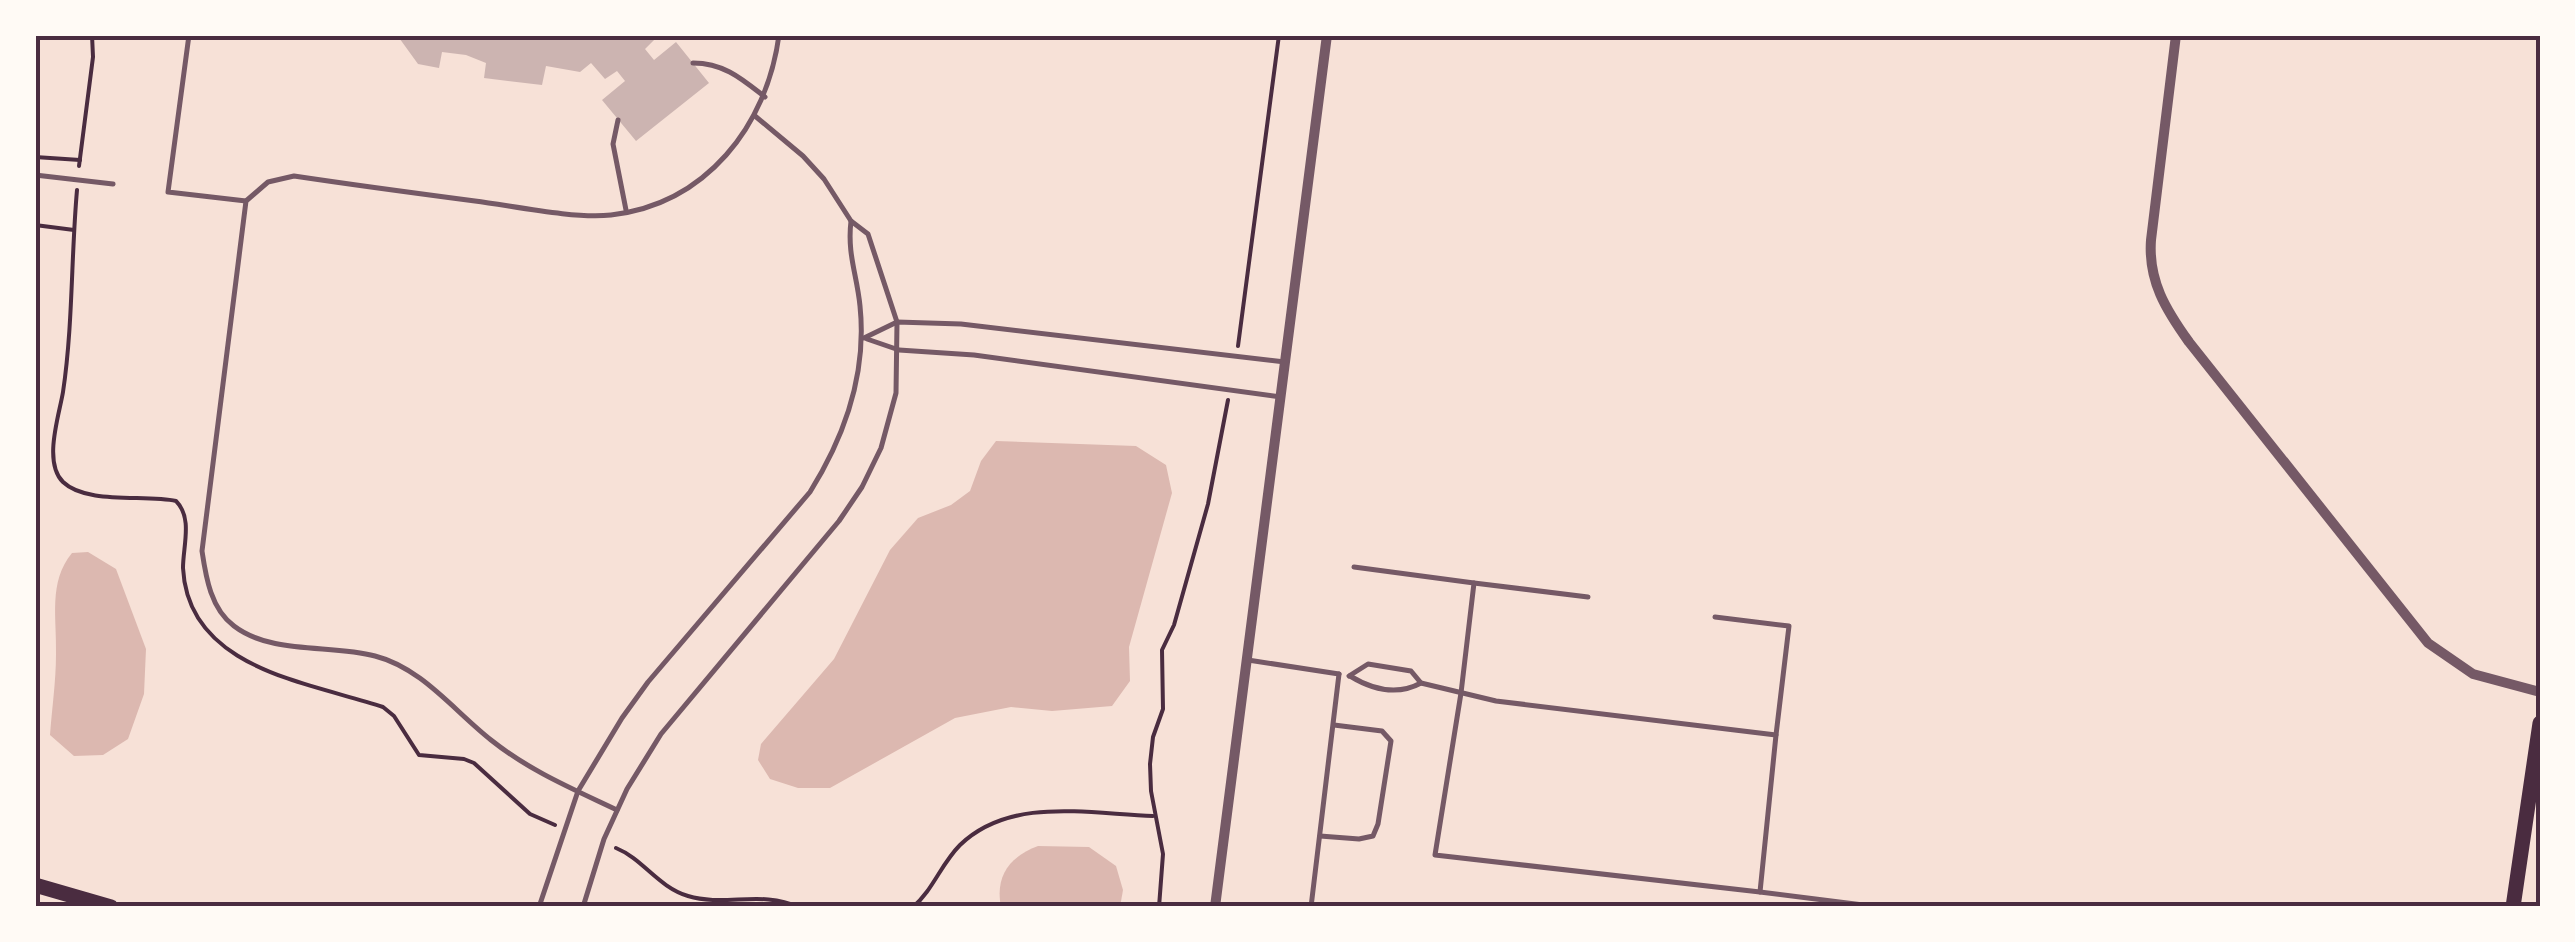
<svg xmlns="http://www.w3.org/2000/svg" width="2575" height="942" font-family="Poppins,sans-serif">
<rect width="100%" height="100%" fill="#f7e1d7"/>
<g fill="#dcb8b0">
<path d="M996 441 1136 446 1166 465 1172 493 1129 647 1130 681 1112 706 1052 711 1011 707 955 718 830 788H798L770 779 758 760 761 744 834 659 890 550 918 518 951 505 970 491 981 461Z"/>
<path d="M88 552 116 569 146 649 144 694 128 739 103 755 74 756 50 735C52 708 56 681 56 654 57 618 48 582 72 553Z"/>
<path d="M1038 846 1089 847 1116 866 1123 890 1120 907H1001C995 876 1009 857 1038 846Z"/>
</g>
<path fill="#ccb4b1" d="M397 35H659L645 49 654 60 676 42 709 83 636 141 602 100 625 81 617 71 605 79 591 63 580 72 546 66 542 85 484 78 486 63 466 55 442 52 439 68 418 64Z"/>
<g fill="none" stroke-linecap="round" stroke-linejoin="round">
<g stroke="#4a2c40" stroke-width="4">
<path d="M35 157 80 160"/>
<path d="M79 166 93 57 92 35"/>
<path d="M77 190C71 257 73 325 63 392 59 416 43 462 63 482 87 505 146 494 176 501 193 518 183 546 183 568 188 669 308 682 383 707L394 716 419 755 464 759 474 763 530 814 555 825"/>
<path d="M35 225 74 230"/>
<path d="M1238 346 1279 35"/>
<path d="M616 848C643 859 658 887 688 896 724 907 763 890 798 907"/>
<path d="M913 907C933 890 941 864 960 845 1011 796 1089 814 1153 816"/>
<path d="M1159 907 1163 854 1151 791 1150 764 1153 737 1163 709 1162 650 1174 625 1208 504 1228 400"/>
</g>
<g stroke="#755966" stroke-width="5">
<path d="M189 35 168 192 246 201"/>
<path d="M693 63C724 63 742 79 765 97"/>
<path d="M618 120 613 144 626 210"/>
<path d="M35 175 113 184"/>
<path d="M864 338 897 322 961 324 1285 362"/>
<path d="M867 339 899 350 974 355 1281 397"/>
<path d="M1354 567 1474 583 1461 693 1435 855 1760 892 1776 735"/>
<path d="M1474 583 1588 597"/>
<path d="M1248 660 1339 674"/>
<path d="M1349 676 1368 664 1411 671 1421 683 1496 701 1776 735 1789 626 1715 617"/>
<path d="M1350 676C1373 690 1397 696 1421 683"/>
<path d="M617 810C573 789 530 771 491 740 454 711 422 668 375 656 331 644 272 655 234 626 211 609 206 578 202 551L246 201 268 182 294 176C354 185 414 193 475 201 514 206 573 219 611 215 706 204 767 126 779 35"/>
<path d="M1320 836 1359 839 1373 836 1378 824 1391 741 1382 731 1334 725"/>
<path d="M1760 892 1879 907"/>
<path d="M539 907 578 791 622 718 648 682 810 492C845 436 867 373 860 306 857 275 847 254 851 221"/>
<path d="M583 907 604 839 627 789 661 734 839 521 862 487 881 448 896 393 897 322 868 234 851 221 824 179 803 156 755 116"/>
<path d="M1311 907 1339 674"/>
</g>
<g stroke="#755966" stroke-width="10">
<path d="M2176 35 2151 240C2148 281 2166 310 2189 342L2428 643 2473 674 2540 692"/>
<path d="M1215 907 1327 35"/>
</g>
<path stroke="#4a2c40" stroke-width="15" d="M2513 907 2540 723"/>
<path stroke="#4a2c40" stroke-width="15" d="M35 885 111 907"/>
</g>
<rect width="2575" height="942" fill="none" stroke="#fffaf5" stroke-width="75"/>
<rect x="38" y="38" width="2500" height="866" fill="none" stroke="#4a2c40" stroke-width="4"/>
</svg>
